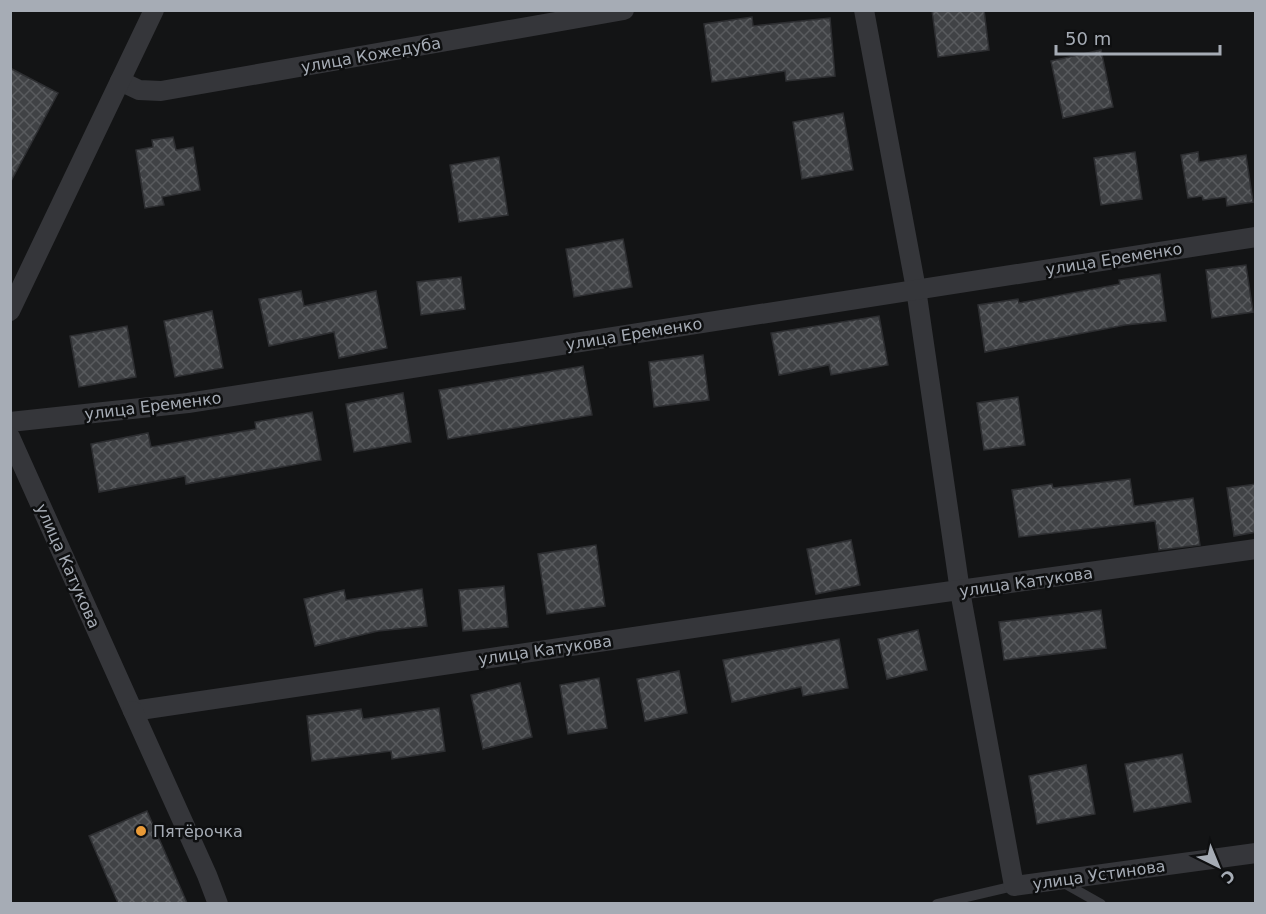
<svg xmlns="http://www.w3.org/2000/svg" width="1266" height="914" font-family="'DejaVu Sans',sans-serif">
<defs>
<pattern id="building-cross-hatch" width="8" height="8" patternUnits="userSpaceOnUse" patternTransform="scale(1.5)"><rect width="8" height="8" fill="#404245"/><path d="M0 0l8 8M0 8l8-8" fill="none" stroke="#595b5e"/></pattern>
</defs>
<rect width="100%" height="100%" fill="#131415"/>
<g fill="url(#building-cross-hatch)" stroke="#2d2e31" stroke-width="1.5">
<path d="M932 10H984L989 50 938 57Z"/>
<path d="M752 17 753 26 830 18 835 76 786 81 785 71 712 82 704 24Z"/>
<path d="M1101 50 1113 107 1063 118 1051 61Z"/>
<path d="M10 68 58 93 10 183Z"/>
<path d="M843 113 853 170 802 179 793 122Z"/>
<path d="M173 137 176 150 193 147 200 190 162 197 164 205 145 208 136 150 153 147 152 140Z"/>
<path d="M1135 152 1142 199 1101 205 1094 158Z"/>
<path d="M1198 152 1199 162 1246 155 1253 202 1227 206 1226 197 1203 200 1202 196 1188 198 1181 155Z"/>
<path d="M499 157 508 215 459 222 450 165Z"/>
<path d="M623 239 632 287 574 297 566 249Z"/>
<path d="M1246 265 1253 312 1212 318 1206 270Z"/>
<path d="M1160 274 1166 321 1125 325 985 352 978 305 1018 299 1019 303 1120 284 1119 280Z"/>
<path d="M461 277 465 309 421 315 417 282Z"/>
<path d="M301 291 304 306 376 291 387 348 339 358 334 332 269 346 259 299Z"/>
<path d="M212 311 223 368 175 377 164 321Z"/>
<path d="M879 316 888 365 831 375 829 365 779 375 771 333Z"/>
<path d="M127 326 136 377 79 387 70 336Z"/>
<path d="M703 355 709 400 654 407 649 362Z"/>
<path d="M583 366 592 415 448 439 439 390Z"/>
<path d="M403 393 411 442 354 452 346 404Z"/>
<path d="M1018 397 1025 445 984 450 977 403Z"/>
<path d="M312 412 321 460 186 484 185 476 99 492 91 444 148 433 151 447 256 429 255 422Z"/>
<path d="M1130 479 1134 506 1193 498 1200 545 1159 550 1155 521 1019 537 1012 490 1052 484 1053 488Z"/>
<path d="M1256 484V532L1234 536 1227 488Z"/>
<path d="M851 540 860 585 816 594 807 549Z"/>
<path d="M596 545 605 606 547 614 538 554Z"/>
<path d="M504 586 508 627 463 631 459 590Z"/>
<path d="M422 589 427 626 378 631 315 646 304 599 344 590 346 600Z"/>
<path d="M1101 610 1106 648 1004 660 999 622Z"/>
<path d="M918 630 927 670 887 679 878 639Z"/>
<path d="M839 639 848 688 803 696 801 687 732 702 723 660Z"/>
<path d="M679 671 687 713 645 721 637 679Z"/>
<path d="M599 678 607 728 568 734 560 685Z"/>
<path d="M520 683 532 737 483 749 471 695Z"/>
<path d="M439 708 445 751 392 759 391 751 312 761 307 716 361 709 363 719Z"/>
<path d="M1182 754 1191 802 1134 812 1125 764Z"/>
<path d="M1086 765 1095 814 1037 824 1029 776Z"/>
<path d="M147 811 187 903H118L89 836Z"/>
</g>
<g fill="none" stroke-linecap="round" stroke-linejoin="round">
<g stroke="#35363a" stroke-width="10">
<path d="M1062 882 1101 904"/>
<path d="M937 904 1014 886"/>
</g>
<g stroke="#35363a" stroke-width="20">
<path d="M864 10 916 289 960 591 1014 886 1256 853"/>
<path d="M120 81 139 90 161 91 624 10"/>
<path d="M10 311 154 10"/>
<path d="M10 422 188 403 1256 237"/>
<path d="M10 437 133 711 822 609 1256 549"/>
<path d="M133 711 207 875 218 904"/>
</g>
</g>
<circle fill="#e99a37" stroke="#0e0f10" stroke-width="2" cx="141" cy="831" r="6"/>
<g text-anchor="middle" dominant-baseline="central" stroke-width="5" stroke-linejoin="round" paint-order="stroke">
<g font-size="16" fill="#a6acb5" stroke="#0e0f10">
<text transform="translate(371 55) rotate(-10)">улица Кожедуба</text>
<text transform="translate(1114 259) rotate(-9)">улица Еременко</text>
<text transform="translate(634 334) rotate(-9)">улица Еременко</text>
<text transform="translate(153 406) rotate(-7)">улица Еременко</text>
<text transform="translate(68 566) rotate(66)">улица Катукова</text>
<text transform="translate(1026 582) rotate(-8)">улица Катукова</text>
<text transform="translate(545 650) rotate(-8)">улица Катукова</text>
<text transform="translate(1099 875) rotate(-8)">улица Устинова</text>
</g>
<g font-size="16" fill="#a6acb5" stroke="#0e0f10" text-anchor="start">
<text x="153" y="831">Пятёрочка</text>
</g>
</g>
<rect width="1266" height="914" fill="none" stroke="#a6acb5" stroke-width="24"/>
<g transform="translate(1218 866) rotate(137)" stroke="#0e0f10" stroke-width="4.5" paint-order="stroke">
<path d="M0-4.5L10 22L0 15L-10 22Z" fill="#a6acb5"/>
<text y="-9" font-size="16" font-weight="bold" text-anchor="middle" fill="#a6acb5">С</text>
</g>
<path d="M1056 45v9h164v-9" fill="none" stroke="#a6acb5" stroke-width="3"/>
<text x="1065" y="45" font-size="18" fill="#a6acb5" stroke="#0e0f10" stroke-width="4.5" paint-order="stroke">50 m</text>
</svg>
